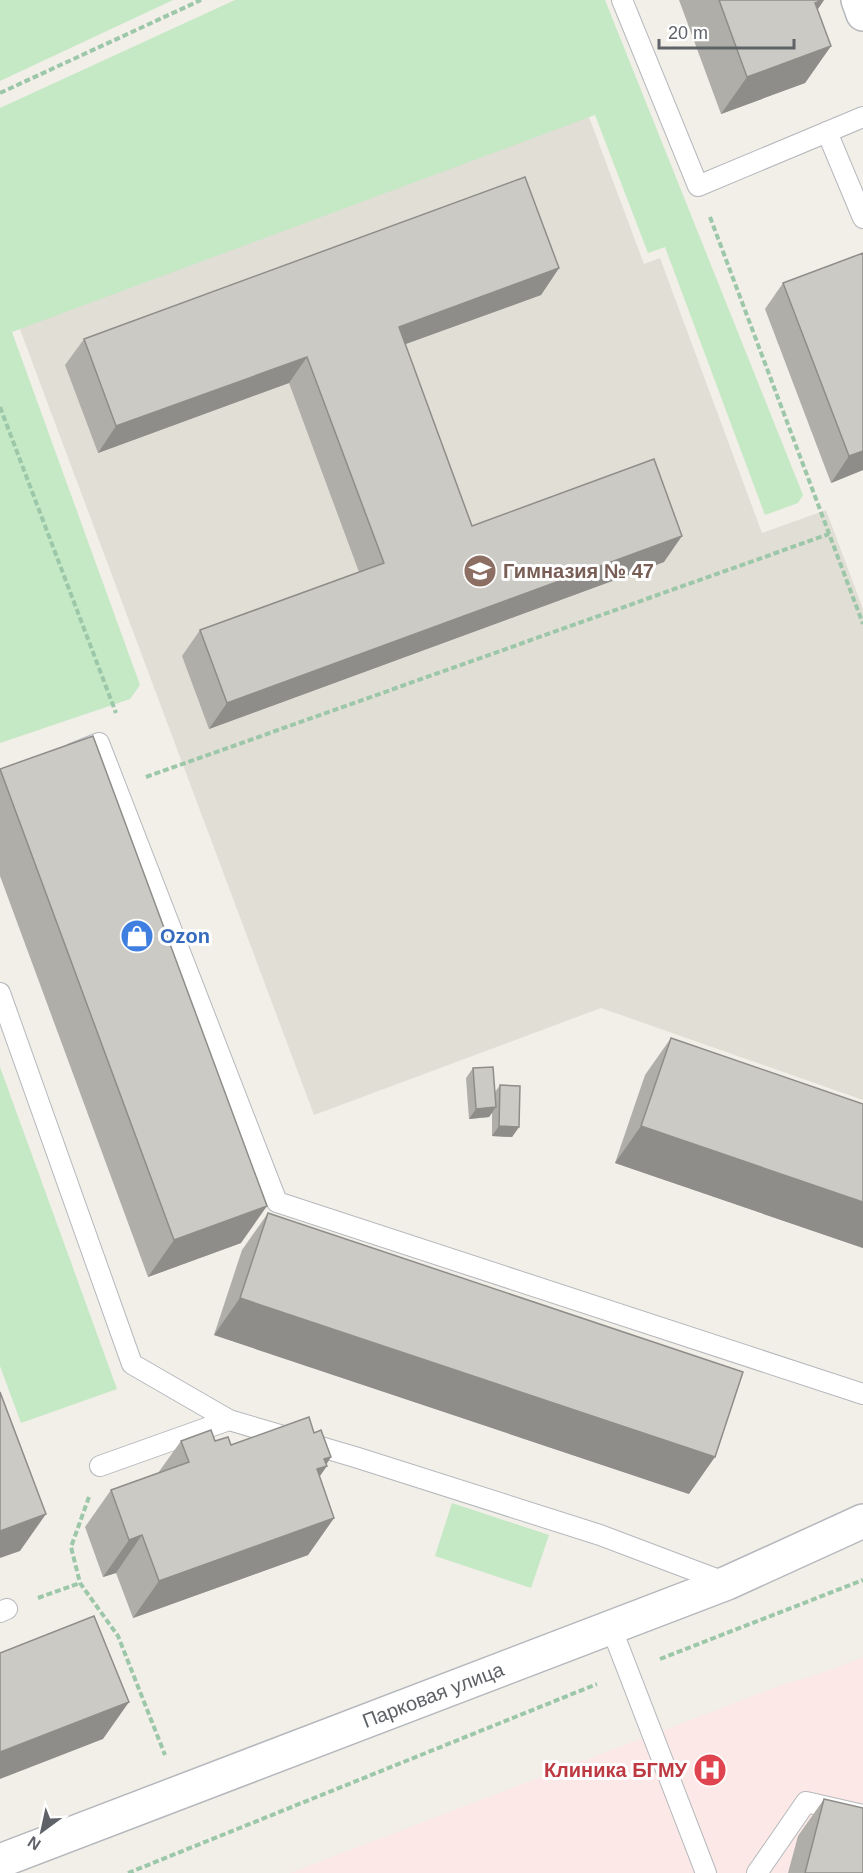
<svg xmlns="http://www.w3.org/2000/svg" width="863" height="1873" font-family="Arial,sans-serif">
<rect width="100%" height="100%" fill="#f1efe8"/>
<path fill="#e1ded6" d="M552 18 644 264 660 258 762 533 826 510 863 609V1100L601 1008 314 1115 0 276Z"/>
<path fill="#fce8e6" d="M863 1657V1873H290L784 1684 822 1673Z"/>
<g fill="#c5e8c5">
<path d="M0 0H173L0 81Z"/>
<path d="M235 0H605L803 495 798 503 765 515 665 247 648 253 595 115 12 332 140 685 130 699 0 743V108Z"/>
<path d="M0 1067 117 1389 21 1423 0 1366Z"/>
<path d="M452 1503 549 1535 531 1588 435 1556Z"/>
</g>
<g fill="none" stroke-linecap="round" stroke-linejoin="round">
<defs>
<g id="service">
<path d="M622 0 698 186 863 117"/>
<path d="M827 132 863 218"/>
<path d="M72 754 99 743 277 1202 863 1394"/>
<path d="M0 993 132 1364 229 1420"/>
<path d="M100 1466 229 1420 355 1457 600 1535 727 1583"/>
<path d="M0 1612 7 1609"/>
<path d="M611 1627 706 1873"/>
<path d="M757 1873 806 1802 863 1815"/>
</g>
<g id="minor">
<path d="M858 0 863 14"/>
<path d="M0 1861 727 1583 863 1521"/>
</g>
</defs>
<use href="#service" stroke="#b5b8bc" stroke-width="22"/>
<use href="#minor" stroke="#b5b8bc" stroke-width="36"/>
<g stroke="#9cc7a9" stroke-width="4" stroke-dasharray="6 3" stroke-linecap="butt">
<path d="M0 93 201 0"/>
<path d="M710 217 863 624"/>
<path d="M0 407 116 713"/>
<path d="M146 777 829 534"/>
<path d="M89 1497 71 1547 80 1583 118 1636 165 1755"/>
<path d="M38 1598 80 1583"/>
<path d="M660 1659 863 1580"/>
<path d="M128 1873 597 1684"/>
</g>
<use href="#service" stroke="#fff" stroke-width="20"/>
<use href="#minor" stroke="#fff" stroke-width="33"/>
</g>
<g fill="#afaea9">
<path d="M679 0H824L817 10 831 46 805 83 721 114Z"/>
<path d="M559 268 541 295 405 344 472 526 664 562 209 729 182 656 200 630 359 572 289 383 98 453 65 365 84 339Z"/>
<path d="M783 283 863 470 831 483 765 309Z"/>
<path d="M0 769 241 1243 148 1277 0 876Z"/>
<path d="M671 1038 863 1104V1248L615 1163 645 1075Z"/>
<path d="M473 1068 495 1092 500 1085 519 1127 512 1137 492 1136V1113L489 1117 469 1119 466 1078Z"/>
<path d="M268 1213 689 1494 214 1335 242 1250Z"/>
<path d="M314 1433 331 1457 319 1477 334 1518 308 1555 133 1618 116 1573 103 1577 85 1527 111 1490 158 1473 181 1441H215L231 1445Z"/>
<path d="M824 1799 863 1873H788L798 1836Z"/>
</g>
<g fill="#8f8d8a">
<path d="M824 0 799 37 815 3Z"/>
<path d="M831 46 805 83 721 114 747 77Z"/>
<path d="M559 268 541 295 381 353 399 327Z"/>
<path d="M307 357 289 383 98 453 116 426Z"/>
<path d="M863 451V470L831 483 849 456Z"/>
<path d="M682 536 664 562 209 729 227 703Z"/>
<path d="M496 1107 489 1117 469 1119 476 1109Z"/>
<path d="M499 1126 519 1127 512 1137 492 1136Z"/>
<path d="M641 1126 863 1202V1248L615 1163Z"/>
<path d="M267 1206 241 1243 148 1277 174 1240Z"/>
<path d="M240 1298 715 1457 689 1494 214 1335Z"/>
<path d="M331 1457 324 1467 327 1466 301 1503 291 1507 324 1459Z"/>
<path d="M46 1514 20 1551 0 1558V1531Z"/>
<path d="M334 1518 308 1555 133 1618 159 1581Z"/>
<path d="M142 1535 116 1573 103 1577 129 1540Z"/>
<path d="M129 1702 103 1739 0 1779V1752Z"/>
</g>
<g fill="#cccac5" stroke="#8f8d8a" stroke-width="1.5">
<path d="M719 0H823L815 3 831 46 747 77Z"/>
<path d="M525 177 559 268 399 327 472 526 654 459 682 536 227 703 200 630 384 563 307 357 116 426 84 339Z"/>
<path d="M863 253V451L849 456 783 283Z"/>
<path d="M93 736 267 1206 174 1240 0 769Z"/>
<path d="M671 1038 863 1104V1202L641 1126Z"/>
<path d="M493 1067 496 1107 476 1109 473 1068Z"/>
<path d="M500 1085 520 1086 519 1127 499 1126Z"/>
<path d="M268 1213 743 1372 715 1457 240 1298Z"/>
<path d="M0 1392 46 1514 0 1531Z"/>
<path d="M309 1417 314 1433 321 1430 331 1457 324 1459 327 1466 317 1469 334 1518 159 1581 142 1535 129 1540 111 1490 189 1462 181 1441 211 1430 215 1441 228 1437 231 1445Z"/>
<path d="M94 1616 129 1702 0 1752V1653Z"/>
<path d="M824 1799 863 1808V1873H805Z"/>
</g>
<defs>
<symbol id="school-disc" viewBox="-11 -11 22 22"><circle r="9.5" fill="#8d6e63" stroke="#fff"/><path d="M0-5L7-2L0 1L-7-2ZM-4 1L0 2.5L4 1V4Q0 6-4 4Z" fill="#fff"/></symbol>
<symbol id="shop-disc" viewBox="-11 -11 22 22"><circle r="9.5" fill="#3f7fe0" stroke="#fff"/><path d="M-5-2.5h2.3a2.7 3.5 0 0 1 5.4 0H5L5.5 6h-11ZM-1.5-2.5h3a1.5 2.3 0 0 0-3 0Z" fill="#fff"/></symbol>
<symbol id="hospital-disc" viewBox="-11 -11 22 22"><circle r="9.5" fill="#e0444e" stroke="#fff"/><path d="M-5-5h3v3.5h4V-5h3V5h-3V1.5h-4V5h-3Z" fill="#fff"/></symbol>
</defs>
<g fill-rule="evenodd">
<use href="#school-disc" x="461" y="552" width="38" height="38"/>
<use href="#shop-disc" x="118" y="917" width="38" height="38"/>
<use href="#hospital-disc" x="691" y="1751" width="38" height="38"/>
</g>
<g text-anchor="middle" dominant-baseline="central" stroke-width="6" stroke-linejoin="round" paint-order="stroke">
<g font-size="20" font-weight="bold" fill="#785e54" stroke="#fff" text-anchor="start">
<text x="503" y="571">Гимназия № 47</text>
</g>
<g font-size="20" font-weight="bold" fill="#366cbe" stroke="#fff" text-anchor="start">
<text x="160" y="936">Ozon</text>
</g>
<g font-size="20" fill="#5f6368" stroke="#fff">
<text transform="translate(433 1695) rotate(-21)">Парковая улица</text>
</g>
<g font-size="20" font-weight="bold" fill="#be3a42" stroke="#fff" text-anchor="end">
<text x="687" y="1770">Клиника БГМУ</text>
</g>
</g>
<g transform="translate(42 1831) rotate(213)" stroke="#ffffff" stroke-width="4.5" paint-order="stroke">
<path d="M0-4.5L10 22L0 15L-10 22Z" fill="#5f6368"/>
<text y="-9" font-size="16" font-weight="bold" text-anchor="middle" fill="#5f6368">N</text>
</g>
<path d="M659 39v9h135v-9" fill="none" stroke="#5f6368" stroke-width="3"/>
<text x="668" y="39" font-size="18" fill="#5f6368" stroke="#ffffff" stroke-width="4.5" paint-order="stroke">20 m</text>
</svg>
